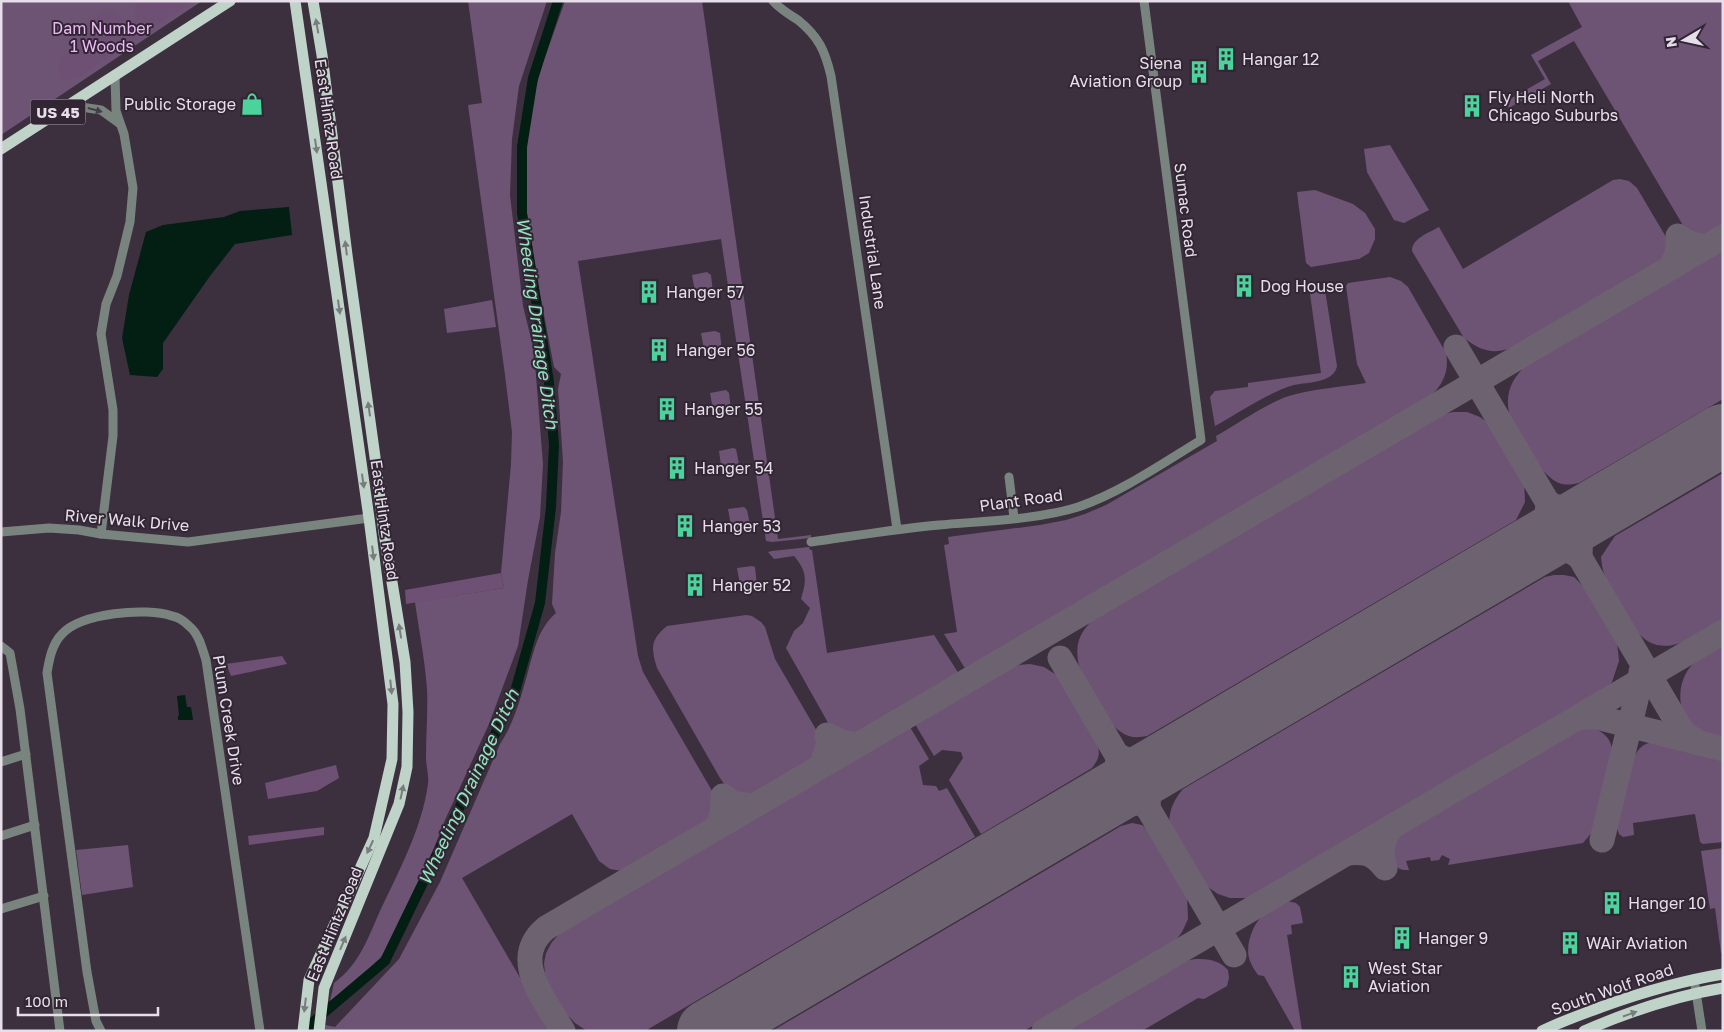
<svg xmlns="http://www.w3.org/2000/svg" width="1724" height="1032" font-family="'Golos Text',sans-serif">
<rect width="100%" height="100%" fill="#3c303f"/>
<g fill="#6e5474">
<path d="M1 1H202L1 135Z"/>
<path d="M468 1H547L519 86 512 139 510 195 523 306 534 351 543 464 540 517 528 580 518 646 489 724 445 820 425 871 382 956 357 981 330 1001 334 983C359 965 368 938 380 911 399 871 422 828 428 784 429 775 426 766 426 757 426 734 428 712 427 689 425 660 419 631 415 602L504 588 501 573 511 464 512 432 505 375 468 105 482 103Z"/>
<path d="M565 1H702L778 539 811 535V538L772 542 766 541 721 239 578 261 638 656 643 672 651 686 715 796C716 808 713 814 706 823L622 871 610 869 599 861 572 814 462 878 551 1031H324L325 1025 335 1027 399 959 440 882 500 744C515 722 522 693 529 668 535 647 539 628 556 613L552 604 555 553 561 512 563 461 558 389 561 374 554 367 537 278 526 207V175L527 136 533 97 544 60Z"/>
<path d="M1568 1H1723V226C1706 236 1701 238 1684 227L1574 41 1538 61 1551 84 1509 108 1505 102 1545 79 1531 55 1582 27Z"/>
<path d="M1390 145 1429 210 1404 223 1394 220 1367 172 1364 149Z"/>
<path d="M1620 179 1629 181 1637 188 1666 237C1667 248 1667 254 1659 263L1519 345C1497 355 1483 353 1464 338L1412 251C1412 238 1429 233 1439 227L1463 269 1613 180Z"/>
<path d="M1315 190 1353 204 1365 213 1375 229V239L1369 253 1359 259 1311 267 1306 263 1297 192Z"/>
<path d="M1723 250V399L1579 483C1573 484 1566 486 1559 483 1540 476 1517 432 1509 413 1505 392 1512 379 1527 364Z"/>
<path d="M707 272 711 275 713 293 696 297 692 275Z"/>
<path d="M1390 277 1401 281 1408 287 1446 353C1450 373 1441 388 1426 400L966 670 944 634 957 632 944 545 949 544 948 537 1040 525 1066 520 1085 514 1106 505 1217 441 1216 436C1237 424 1267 403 1289 396 1313 389 1340 387 1366 383L1357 364 1346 286 1348 283Z"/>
<path d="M1315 288 1325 290 1337 366C1334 383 1308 382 1294 385 1269 392 1238 413 1215 426L1210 397 1215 391 1248 387V383L1321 373 1310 294Z"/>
<path d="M492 300 496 327 447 333 444 309Z"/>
<path d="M715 331 720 333 722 352 705 355 701 333Z"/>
<path d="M726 390 729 393 731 411 714 415 710 393Z"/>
<path d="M1453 412H1467L1480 417 1491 425 1524 480 1525 502 1516 520 1147 736C1138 738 1129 738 1121 732 1105 722 1088 684 1079 666 1074 643 1080 630 1098 616L1441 415Z"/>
<path d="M733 448 736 449 740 469 722 472 719 451Z"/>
<path d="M1723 473V620C1695 636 1661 664 1635 629 1630 622 1626 613 1621 606 1611 590 1602 576 1601 557L1615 536Z"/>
<path d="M744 507 747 510 750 525 749 528 732 531 728 509Z"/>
<path d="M809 547 810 550H812L827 653 934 635 959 674 854 735 843 736 831 728 786 648 794 631 803 623 810 608 801 599C807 580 807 571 794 556L774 559 768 552 772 551Z"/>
<path d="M752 566 755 567 757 586 741 590 737 568Z"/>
<path d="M1554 575H1564L1574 577 1586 589 1617 642 1619 661 1612 682 1604 691 1258 894 1248 898H1230L1218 894 1205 885 1169 822C1170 808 1174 800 1183 789L1545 577Z"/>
<path d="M746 615 752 616 761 622 765 627 775 659 818 733C822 746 820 753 809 762L754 794C737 799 729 791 720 778L657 668C651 648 650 640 667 626Z"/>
<path d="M1723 645V741C1717 740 1709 739 1704 736 1678 724 1673 687 1691 666 1699 656 1712 651 1723 645Z"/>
<path d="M1030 664 1044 667 1058 676 1097 744C1101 754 1098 760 1092 768L981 834 949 780 963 758 961 752 942 750 934 756 915 724 1005 670 1018 665Z"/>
<path d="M910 727 929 759 919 766 923 785 936 786 939 791 947 788 975 837 645 1031H587L575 1023 564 1011 548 984 545 974 544 963 546 953 552 942 562 931Z"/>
<path d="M1591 727C1603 732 1609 736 1612 748L1593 831 1583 843 1448 865 1450 859 1442 855 1439 860 1431 861 1430 857 1406 861 1409 870C1387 872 1390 846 1401 834L1576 731Z"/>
<path d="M1653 742H1660L1723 757V842L1703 844 1700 842 1695 814 1633 823 1634 835 1623 837 1619 834 1617 828 1633 759C1638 749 1642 744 1653 742Z"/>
<path d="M1132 823 1142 825 1149 831 1187 896 1188 919 1182 932 1174 943 1024 1031H772L1121 826Z"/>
<path d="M128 845 133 887 82 895 76 850Z"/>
<path d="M1723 848V952L1721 953 1715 908 1710 909 1701 851Z"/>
<path d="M1287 901 1296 903 1300 907 1303 923 1291 925 1292 934 1287 935 1302 1031H1295L1264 976 1258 975C1255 971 1252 966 1250 961 1244 946 1253 923 1265 913 1272 908 1280 905 1287 901Z"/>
<path d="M1195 959C1209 959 1219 960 1228 970L1229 978 1227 986 1204 999 1198 998 1142 1031H1066L1185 961Z"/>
</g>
<g fill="#6e5075">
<path d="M136 1H194L81 76 66 81 60 78C55 55 66 59 75 42 77 38 78 31 79 26L100 14 112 10 128 24 134 20Z"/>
<path d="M501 573 504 588 406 604 405 590Z"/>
<path d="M282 656 287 664 231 676 226 664Z"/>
<path d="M336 765 339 778 317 791 268 799 265 783Z"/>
<path d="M324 827V835L249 845 248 836Z"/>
</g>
<g fill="#031e12">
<path d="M289 207 292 235 235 244 210 276 163 343V369L157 377 130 375 122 338 129 295 146 232 163 225 224 217 240 211Z"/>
<path d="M185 695 187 707H191L193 720H178V716L179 715 177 696Z"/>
</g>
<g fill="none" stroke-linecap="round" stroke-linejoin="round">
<path stroke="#031e12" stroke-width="10" d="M306 1031 313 1022 385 961 514 695 540 603 551 507 554 445 549 382 522 213V147L533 78 558 1"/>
<g stroke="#6d6270" stroke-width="25">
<path d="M1670 268C1677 257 1679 249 1678 236 1688 244 1695 246 1708 246"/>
<path d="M1456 347 1681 729 1686 735 1699 743"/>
<path d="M1548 503C1571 514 1575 514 1598 508 1584 527 1580 532 1580 557 1560 544 1549 544 1527 550 1543 532 1546 528 1548 503Z"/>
<path d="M1060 658 1234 955"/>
<path d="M1575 719 1587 717H1596L1723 749"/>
<path d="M1118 756C1138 765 1144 765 1166 762 1152 780 1149 784 1148 807 1125 797 1120 798 1096 803 1113 785 1117 780 1118 756Z"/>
<path d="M821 766 829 744 827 735C837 741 846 744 858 745"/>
<path d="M716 828 722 816 723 796 732 803 753 806"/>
<path d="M1602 840 1639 687 1641 672"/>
<path d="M1347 853C1365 851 1373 853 1385 868 1380 849 1381 843 1392 826"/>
<path d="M563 1031C545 1000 509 959 546 928L1723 237"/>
<path d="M713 1031 719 1024"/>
<path d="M1044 1031 1723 632"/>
</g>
<path stroke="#6d6270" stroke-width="62" d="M708 1031 1723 435"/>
<g stroke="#7a847f" stroke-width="9">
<path d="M773 1C781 10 789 14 798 20 819 37 825 51 831 76L897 529"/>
<path d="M68 105 101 110 119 123"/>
<path d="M1009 477 1014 518"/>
<path d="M1 532 49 528 79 530 101 534 188 542 369 518"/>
<path d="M101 534 113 436V410L101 334 106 304 117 276 130 222 133 188 124 134 116 111 115 75"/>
<path d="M811 542C854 536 896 529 939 525 983 521 1036 520 1078 507 1120 493 1163 463 1201 440L1144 1"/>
<path d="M1 646 10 653 20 709 60 1031"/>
<path d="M1 762 26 754"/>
<path d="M1 836 35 825"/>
<path d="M1 909 44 896"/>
<path d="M1694 979 1702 1031"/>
<path d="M101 1031 96 1021 87 972 47 673C49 660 52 644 62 634 81 613 146 607 172 616 178 617 185 622 189 626 199 634 202 648 206 660L260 1031"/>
</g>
<g stroke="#bfd3c8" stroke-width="11">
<path d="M295 1 369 518 393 704 392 759 374 838 309 980 303 1031"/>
<path d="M313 1 322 55 347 255 375 457 384 533 405 662 408 712 407 767 399 804 324 988 319 1031"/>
<path d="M1 149 230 1"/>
<path d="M1542 1031C1562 1021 1583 1014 1604 1006 1643 992 1681 981 1723 974"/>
<path d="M1584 1031C1628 1012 1675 996 1723 988"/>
</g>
</g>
<defs><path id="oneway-solid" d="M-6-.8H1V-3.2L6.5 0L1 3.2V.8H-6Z" transform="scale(1.25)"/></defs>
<g fill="#787c7e">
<use href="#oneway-solid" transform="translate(317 26) rotate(-100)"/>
<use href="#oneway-solid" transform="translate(316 146) rotate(82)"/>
<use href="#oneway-solid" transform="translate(346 248) rotate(-97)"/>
<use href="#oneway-solid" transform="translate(339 307) rotate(82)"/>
<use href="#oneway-solid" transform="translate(369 409) rotate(-98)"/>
<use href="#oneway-solid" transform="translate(363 481) rotate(82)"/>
<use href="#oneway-solid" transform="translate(373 553) rotate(83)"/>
<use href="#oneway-solid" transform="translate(400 631) rotate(-99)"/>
<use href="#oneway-solid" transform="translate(391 687) rotate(84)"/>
<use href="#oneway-solid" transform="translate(402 792) rotate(-78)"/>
<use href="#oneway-solid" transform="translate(370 847) rotate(115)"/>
<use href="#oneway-solid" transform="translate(343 943) rotate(-67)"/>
<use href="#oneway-solid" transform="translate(305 1005) rotate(97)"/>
<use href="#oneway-solid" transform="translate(1630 1014) rotate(-19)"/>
</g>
<use fill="#443e48" href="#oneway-solid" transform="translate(95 110) rotate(15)"/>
<defs>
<symbol id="building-bare" viewBox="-9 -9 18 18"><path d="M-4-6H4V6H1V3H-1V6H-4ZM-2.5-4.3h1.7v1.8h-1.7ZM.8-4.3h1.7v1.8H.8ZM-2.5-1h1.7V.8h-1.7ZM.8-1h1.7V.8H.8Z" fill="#4cd39b" stroke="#322635" stroke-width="2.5" paint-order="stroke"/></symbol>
<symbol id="shop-bare" viewBox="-9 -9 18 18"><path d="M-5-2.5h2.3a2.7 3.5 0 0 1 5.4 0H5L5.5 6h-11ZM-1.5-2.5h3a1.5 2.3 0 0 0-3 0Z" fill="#4cd39b" stroke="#322635" stroke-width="2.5" paint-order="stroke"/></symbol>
</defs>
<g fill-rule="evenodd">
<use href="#building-bare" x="1210" y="43" width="32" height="32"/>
<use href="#building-bare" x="1183" y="56" width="32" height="32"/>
<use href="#shop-bare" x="236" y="88" width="32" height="32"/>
<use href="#building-bare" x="1456" y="90" width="32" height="32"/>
<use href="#building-bare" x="1228" y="270" width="32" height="32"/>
<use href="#building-bare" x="633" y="276" width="32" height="32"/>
<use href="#building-bare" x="643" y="334" width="32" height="32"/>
<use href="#building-bare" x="651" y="393" width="32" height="32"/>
<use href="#building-bare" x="661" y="452" width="32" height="32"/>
<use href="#building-bare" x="669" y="510" width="32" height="32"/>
<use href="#building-bare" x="679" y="569" width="32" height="32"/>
<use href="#building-bare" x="1596" y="887" width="32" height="32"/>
<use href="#building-bare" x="1386" y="922" width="32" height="32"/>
<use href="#building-bare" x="1554" y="927" width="32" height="32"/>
<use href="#building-bare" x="1335" y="961" width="32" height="32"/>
</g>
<g text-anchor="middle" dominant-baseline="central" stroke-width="4" stroke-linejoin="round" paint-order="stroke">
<rect fill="#322635" stroke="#b0a7b2" stroke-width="1" x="30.5" y="99.5" width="55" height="25" rx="4"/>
<g font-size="15" font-weight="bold" fill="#e6dee8">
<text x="58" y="112">US 45</text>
</g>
<g font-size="16" fill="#edbaf7" stroke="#322635">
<text x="102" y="28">Dam Number<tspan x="102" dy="18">1 Woods</tspan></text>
</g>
<g font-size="16" fill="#e6dee8" stroke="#322635" text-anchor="start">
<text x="1242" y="59">Hangar 12</text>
<text x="1182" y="63" text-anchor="end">Siena<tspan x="1182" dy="18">Aviation Group</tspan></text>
<text x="1488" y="97">Fly Heli North<tspan x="1488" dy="18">Chicago Suburbs</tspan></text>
<text x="236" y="104" text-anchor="end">Public Storage</text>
<text x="1260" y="286">Dog House</text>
<text x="666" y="292">Hanger 57</text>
<text x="676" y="350">Hanger 56</text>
<text x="684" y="409">Hanger 55</text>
<text x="694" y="468">Hanger 54</text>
<text x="702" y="526">Hanger 53</text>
<text x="712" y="585">Hanger 52</text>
<text x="1628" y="903">Hanger 10</text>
<text x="1418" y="938">Hanger 9</text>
<text x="1586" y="943">WAir Aviation</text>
<text x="1368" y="968">West Star<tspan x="1368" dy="18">Aviation</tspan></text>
</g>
<g font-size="16" fill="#e6dee8" stroke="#322635">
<text transform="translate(329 119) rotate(82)">East Hintz Road</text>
<text transform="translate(1186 210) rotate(83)">Sumac Road</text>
<text transform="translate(873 252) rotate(82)">Industrial Lane</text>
<text transform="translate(1021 500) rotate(-8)">Plant Road</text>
<text transform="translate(127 520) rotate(5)">River Walk Drive</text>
<text transform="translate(385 520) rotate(82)">East Hintz Road</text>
<text transform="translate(229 720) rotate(81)">Plum Creek Drive</text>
<text transform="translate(334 924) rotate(-68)">East Hintz Road</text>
<text transform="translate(1612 989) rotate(-19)">South Wolf Road</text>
</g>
<g font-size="18" font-style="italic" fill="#91e4bb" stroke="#322635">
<text transform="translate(538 323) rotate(82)">Wheeling Drainage Ditch</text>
<text transform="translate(468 787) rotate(-65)">Wheeling Drainage Ditch</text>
</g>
</g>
<rect width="1724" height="1032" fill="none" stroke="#e6dee8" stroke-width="5"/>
<g transform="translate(1684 40) rotate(261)" stroke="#322635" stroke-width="4" paint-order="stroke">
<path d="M0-4L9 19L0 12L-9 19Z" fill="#e6dee8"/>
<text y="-8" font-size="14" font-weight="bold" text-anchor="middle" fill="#e6dee8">N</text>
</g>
<path d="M18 1007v8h140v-8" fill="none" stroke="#e6dee8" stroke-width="2.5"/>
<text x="25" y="1007" font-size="15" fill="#e6dee8" stroke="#322635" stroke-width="4" paint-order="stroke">100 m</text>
</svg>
